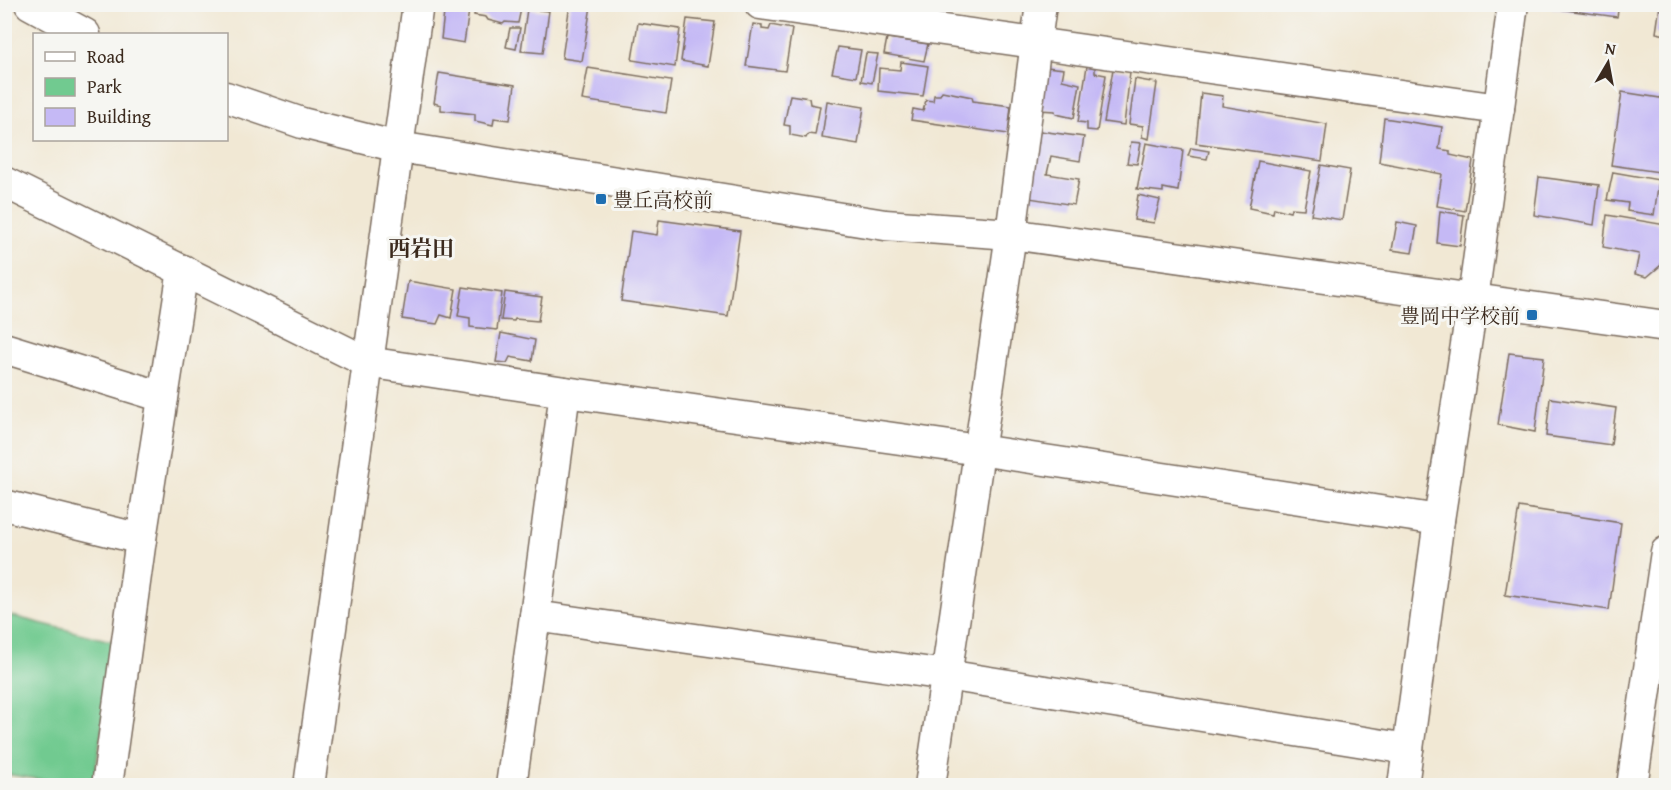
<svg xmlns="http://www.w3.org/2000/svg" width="1671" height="790" font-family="'Gentium Book Plus','Noto Serif JP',serif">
<rect width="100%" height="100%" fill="#f6f6f2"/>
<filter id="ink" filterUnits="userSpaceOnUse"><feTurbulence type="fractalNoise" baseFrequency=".0167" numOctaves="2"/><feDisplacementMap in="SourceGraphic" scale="12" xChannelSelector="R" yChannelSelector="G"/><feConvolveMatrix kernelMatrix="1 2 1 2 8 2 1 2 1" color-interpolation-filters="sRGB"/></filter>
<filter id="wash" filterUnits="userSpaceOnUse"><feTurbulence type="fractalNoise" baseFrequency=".008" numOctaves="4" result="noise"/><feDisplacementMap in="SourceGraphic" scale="24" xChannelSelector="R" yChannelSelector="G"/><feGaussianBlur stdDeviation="1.35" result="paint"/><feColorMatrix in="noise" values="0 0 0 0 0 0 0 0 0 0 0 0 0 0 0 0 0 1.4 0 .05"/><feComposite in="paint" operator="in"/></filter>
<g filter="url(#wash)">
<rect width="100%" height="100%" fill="#f1e8d4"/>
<path fill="#71ca90" stroke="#567a57" stroke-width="1.5" d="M4 614 115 642 94 781 88 785H75L5 774Z"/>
<g id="blocks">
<g fill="#c5b9f5">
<path d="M445 4H470L464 43 441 39Z"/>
<path d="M475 4H522L518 23 505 22 503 24 488 20 486 17 474 15Z"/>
<path d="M570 4 591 6 582 61 562 58Z"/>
<path d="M885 4H918V11L885 6Z"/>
<path d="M1552 4H1619L1617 17 1552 8Z"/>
<path d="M1660 5 1666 6V35L1656 33Z"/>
<path d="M527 9 549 11 543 53 521 51Z"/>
<path d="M687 19 715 22 708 66 681 61Z"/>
<path d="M638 23 680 29 675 67 632 60Z"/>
<path d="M753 24 762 25V29L769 30 771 25 792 29 785 71 746 66Z"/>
<path d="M510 28H520L516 49 506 47Z"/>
<path d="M887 38 928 44 924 61 884 54Z"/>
<path d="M838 47 861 50 856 77 832 73Z"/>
<path d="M866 53 878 54 872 83 861 81Z"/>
<path d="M901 62 928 66 923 96 878 91 879 68 900 70Z"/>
<path d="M1087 66 1095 68V73L1106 75 1097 131 1087 130V123L1078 122Z"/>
<path d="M1046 67 1064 69 1062 80 1080 84 1074 118 1056 114 1055 111 1039 110Z"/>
<path d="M588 68 671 81 666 113 582 100Z"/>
<path d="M1113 69 1130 72 1124 125 1104 122Z"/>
<path d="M439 73 515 85 510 120 494 118 493 125 475 121V114L441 110V105L434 103Z"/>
<path d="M1135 79 1157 83 1149 139 1142 137 1143 126 1129 124Z"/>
<path d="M942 91 972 97 973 101 1011 106 1008 134 911 120 913 109 923 111 926 100 933 101 934 95H940Z"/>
<path d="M1622 92 1666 99V173L1611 165Z"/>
<path d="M1201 93 1223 96 1222 106 1327 124 1322 161 1196 143Z"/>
<path d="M790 95 809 98 810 104 820 106 815 135 808 134 806 138 790 135V126L784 125Z"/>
<path d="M827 101 864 107 858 144 822 138Z"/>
<path d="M1384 118 1442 127 1439 149 1450 151V155L1473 160 1465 211 1437 206 1442 174 1379 162Z"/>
<path d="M1040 131 1084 137 1080 161 1051 156 1047 174 1079 179 1074 205 1029 198Z"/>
<path d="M1131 142 1141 143 1137 164 1127 163Z"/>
<path d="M1146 143 1183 150 1178 191 1163 188V192L1137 189Z"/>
<path d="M1191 148 1209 151 1207 159 1188 156Z"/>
<path d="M1258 161 1311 171 1304 209 1291 208 1290 212 1274 208 1273 213 1249 208Z"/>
<path d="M1321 165 1350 170 1342 220 1311 215Z"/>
<path d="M1613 172 1659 180 1654 215 1627 211 1628 203 1607 200Z"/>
<path d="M1539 177 1599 185 1594 225 1534 215Z"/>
<path d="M1138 195 1160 200 1154 223 1134 220Z"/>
<path d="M1440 211 1464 215 1460 246 1437 243Z"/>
<path d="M1607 215 1666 225 1661 265 1647 277 1635 274 1639 254 1603 247Z"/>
<path d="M659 220 740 231 728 316 621 301 631 231 657 235Z"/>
<path d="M1397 222 1417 226 1412 253 1392 250Z"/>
<path d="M408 281 456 289 451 318 441 315 437 324 402 319Z"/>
<path d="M463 287 502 293 497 330 470 327V318L458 316Z"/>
<path d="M505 292 542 297 538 321 515 319 514 321 501 320Z"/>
<path d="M501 333 535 340 532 361 510 357 507 363 496 362Z"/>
<path d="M1509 353 1544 357 1535 432 1498 425Z"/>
<path d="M1550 398 1616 408 1611 445 1546 436Z"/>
<path d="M1519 507 1621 523 1609 610 1505 595Z"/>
</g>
</g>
</g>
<g filter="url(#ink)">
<use href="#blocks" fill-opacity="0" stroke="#7b6c5e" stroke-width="1.5"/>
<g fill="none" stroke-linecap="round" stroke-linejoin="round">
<defs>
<g id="minor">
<path d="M30 4 85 34"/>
<path d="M760 4 1499 109"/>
<path d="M226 97 302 123 398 147 885 225 1011 234 1666 326"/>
<path d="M4 182 367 362 565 392 979 450 1439 520"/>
<path d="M4 348 163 397"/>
<path d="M4 505 141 539"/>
<path d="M535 616 946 675 1408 749"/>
<path d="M107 786 141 539 183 270"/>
<path d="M309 786 418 4"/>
<path d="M511 786 535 616 565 392"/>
<path d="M930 786 1011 234 1041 4"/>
<path d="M1403 786 1439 520 1473 299 1513 4"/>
<path d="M1632 786 1666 552"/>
</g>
</defs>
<use href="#minor" stroke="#7b6c5e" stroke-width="33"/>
<use href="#minor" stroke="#fff" stroke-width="30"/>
</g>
</g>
<g fill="#1f6fb2" stroke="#f6f6f2" stroke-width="2">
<rect x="595" y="193" width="12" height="12" rx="3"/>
<rect x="1526" y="309" width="12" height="12" rx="3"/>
</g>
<g text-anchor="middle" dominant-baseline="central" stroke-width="6" stroke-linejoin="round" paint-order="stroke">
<g font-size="20" fill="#3b2a1e" stroke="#f6f6f2" text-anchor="start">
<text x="613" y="199">豊丘高校前</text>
<text x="1520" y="315" text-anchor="end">豊岡中学校前</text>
</g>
<g font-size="22" font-weight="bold" fill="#3b2a1e" stroke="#f6f6f2">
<text x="421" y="248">西岩田</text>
</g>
</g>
<rect width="1671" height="790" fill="none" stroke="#f6f6f2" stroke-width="24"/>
<rect x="33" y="33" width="195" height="108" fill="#f6f6f2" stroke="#aba49d" stroke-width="1.5"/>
<rect x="45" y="52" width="30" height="9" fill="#ffffff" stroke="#aba49d" stroke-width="1.5"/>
<text x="87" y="63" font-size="18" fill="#3b2a1e">Road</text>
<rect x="45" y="78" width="30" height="18" fill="#71ca90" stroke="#aba49d" stroke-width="1.5"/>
<text x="87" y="93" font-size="18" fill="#3b2a1e">Park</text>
<rect x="45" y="108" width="30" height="18" fill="#c5b9f5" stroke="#aba49d" stroke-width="1.5"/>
<text x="87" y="123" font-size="18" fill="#3b2a1e">Building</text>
<g transform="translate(1608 63) rotate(10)" stroke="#f6f6f2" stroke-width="4.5" paint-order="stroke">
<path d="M0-4.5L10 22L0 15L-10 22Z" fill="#3b2a1e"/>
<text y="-9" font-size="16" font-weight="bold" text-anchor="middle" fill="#3b2a1e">N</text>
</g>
</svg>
